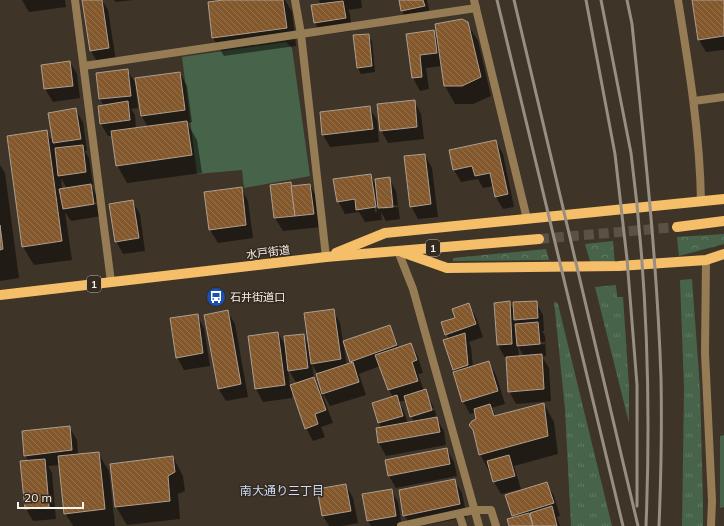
<svg xmlns="http://www.w3.org/2000/svg" width="724" height="526" font-family="Mulish,'Noto Sans JP',sans-serif">
<defs>
<pattern id="grass-tufts" width="24" height="20" patternUnits="userSpaceOnUse"><rect width="24" height="20" fill="#47644b"/><path d="M3 7l-1-3M5 7V3M7 7l1-3M15 17l-1-3M17 17v-4M19 17l1-3" fill="none" stroke="#627b65"/></pattern>
<pattern id="forest-crowns" width="20" height="18" patternUnits="userSpaceOnUse"><rect width="20" height="18" fill="#47644b"/><path d="M2 6a3 3 0 1 1 6 0M12 15a3 3 0 1 1 6 0" fill="none" stroke="#627b65"/></pattern>
<pattern id="building-back-hatch" width="6" height="6" patternUnits="userSpaceOnUse"><rect width="6" height="6" fill="#82582c"/><path d="M-1 5l2 2M0 0l6 6M5-1l2 2" fill="none" stroke="#95704b"/></pattern>
</defs>
<rect width="100%" height="100%" fill="#3f3428"/>
<g fill="url(#grass-tufts)">
<path d="M692 279 700 388 703 503V526H682L684 388 680 280Z"/>
<path d="M616 285 617 297H623L629 387V423L595 287Z"/>
<path d="M554 301 558 304 612 526H571L565 409Z"/>
</g>
<g fill="url(#forest-crowns)">
<path d="M724 234V244L679 256 677 237Z"/>
<path d="M613 241 615 265H591L585 244Z"/>
<path d="M546 249 549 260 453 261V258Z"/>
</g>
<g fill="#47644b">
<path d="M286 42 292 48 310 176 244 188 242 170 197 174 182 57Z"/>
<path d="M724 435V507L720 508V436Z"/>
</g>
<g fill="#0007" fill-rule="evenodd">
<path d="M22 0H65L66 7 29 12Z"/>
<path d="M83 0H102L108 10 116 61 98 64 91 51Z"/>
<path d="M114 0H133L116 2Z"/>
<path d="M231 0H285L292 12 296 46 224 56 213 38Z"/>
<path d="M319 0H361L362 8 348 10 350 14 352 31 322 35 315 23 321 5Z"/>
<path d="M400 0H427L431 18 409 23 402 11Z"/>
<path d="M693 0H724V50L706 52 699 40Z"/>
<path d="M467 23 478 41 491 96 473 104H455L445 86 442 66 426 68 429 89 420 91 413 78 407 35 433 31 438 40Z"/>
<path d="M368 35 372 41 375 72 361 74 358 68Z"/>
<path d="M70 62 77 74 80 98 53 102 45 89 42 66Z"/>
<path d="M127 70 135 82 138 108 131 109 135 115 136 129 148 127 141 115 180 73 187 86 192 122 187 123 197 140 202 173 127 183 117 165 113 136H108L101 124 104 106 100 99 97 73Z"/>
<path d="M414 101 421 114 424 139 388 143 381 130Z"/>
<path d="M369 107 377 120 379 142 330 147 323 135Z"/>
<path d="M75 109 83 122 87 151H85L89 158 93 185H91L98 198 99 202 67 207V209L99 204 101 216 71 221 65 212 72 260 34 265 23 247 46 131 55 146 49 114ZM61 178 67 189 62 190Z"/>
<path d="M496 141 503 154 514 207 503 209 496 197 494 186 483 188 478 179 461 182 454 170 450 151Z"/>
<path d="M425 155 432 168 438 217 418 219 411 206Z"/>
<path d="M0 165 5 173 19 278 0 281Z"/>
<path d="M370 175 376 185 389 178 396 191 400 219 386 221 381 212 382 220 365 222 359 212 345 214 338 201ZM372 187H374L377 212H375ZM398 205V207L383 209V207Z"/>
<path d="M290 183 293 187 310 185 317 198 321 227 283 231 275 218 271 186Z"/>
<path d="M241 188 248 201 253 238 218 243 210 230 206 193Z"/>
<path d="M132 201 140 214 145 251 123 254 116 241Z"/>
<path d="M509 302 515 312 536 302 543 315 544 331H542L545 336 546 356 542 357 549 368 551 401 516 404 509 391 507 358H505L498 345 495 303ZM545 342V344L522 346V344ZM518 346 524 357H519Z"/>
<path d="M468 304 476 317 483 337 469 342 471 347 473 367 489 363 496 375 505 404 491 408 496 416 544 404 554 422 558 454 514 466 521 489 501 494 494 482 491 472 490 473 480 454 476 412 470 414 463 401 454 369 449 339 442 323 456 318Z"/>
<path d="M333 310 340 323 347 366 353 364 351 361 389 326 396 339 399 348 411 344 418 357 423 373 418 374 424 391 425 390 434 408 412 415V417L435 410 437 419 444 431 446 445 386 456 379 443 377 428H381L379 423 373 403 393 397 389 390 380 366 359 374 366 395 330 406 324 395 323 396 333 423 321 427 325 437 313 441 306 428 292 388V398L263 402 256 389 249 337 278 333 287 348 303 335 309 345ZM312 364 318 375 321 390 314 378ZM288 369 297 384 290 386ZM406 400 411 416 414 422 408 423 403 409 399 402Z"/>
<path d="M228 312 235 324 248 397 226 401 218 388Z"/>
<path d="M197 315 204 328 210 366 184 370 177 357Z"/>
<path d="M69 427 77 440 78 455 98 453 109 471 115 526H73L65 513 60 465 48 466 52 473 56 519 33 521 26 509 29 462 25 455Z"/>
<path d="M447 449 454 462 457 476 396 488 389 476Z"/>
<path d="M173 457 183 476 185 491 178 494 180 519 127 525 116 507 111 464Z"/>
<path d="M455 481 462 493 467 517 421 526H411L404 515Z"/>
<path d="M547 484 554 496 560 516 557 517 560 526H510L514 518 513 516Z"/>
<path d="M346 485 353 498 358 523 342 526H329L323 516Z"/>
<path d="M391 490 398 502 402 526H371L368 521Z"/>
</g>
<g fill="url(#building-back-hatch)" stroke="#ac9e91">
<path d="M82 0H102L109 48 90 51Z"/>
<path d="M223 0H283L287 28 212 38 208 2Z"/>
<path d="M399 0H423L425 6 401 11Z"/>
<path d="M692 0H724V36L698 40Z"/>
<path d="M343 1 346 18 314 23 311 5Z"/>
<path d="M462 19 468 22 481 77 462 86H444L435 24Z"/>
<path d="M434 30 437 53 420 55 422 77 412 78 406 34Z"/>
<path d="M369 34 372 66 357 68 353 35Z"/>
<path d="M70 61 73 86 44 89 41 65Z"/>
<path d="M128 69 131 96 99 99 96 73Z"/>
<path d="M180 72 185 110 141 116 135 78Z"/>
<path d="M415 100 417 127 380 131 377 104Z"/>
<path d="M128 101 130 120 100 124 98 106Z"/>
<path d="M370 106 373 129 322 135 320 112Z"/>
<path d="M76 108 81 139 53 143 48 113Z"/>
<path d="M187 121 192 155 116 166 111 131Z"/>
<path d="M47 130 62 241 22 247 7 136Z"/>
<path d="M496 140 508 194 495 197 490 173 475 176 472 166 453 170 449 150Z"/>
<path d="M83 145 86 172 58 176 55 148Z"/>
<path d="M425 154 431 204 410 207 404 156Z"/>
<path d="M371 174 376 207 356 210 355 199 337 202 333 179Z"/>
<path d="M390 177 393 207 378 208 375 179Z"/>
<path d="M291 182 295 216 274 218 270 185Z"/>
<path d="M91 184 94 204 63 209 59 189Z"/>
<path d="M310 184 314 214 295 216 291 186Z"/>
<path d="M242 187 246 225 209 230 204 192Z"/>
<path d="M133 200 139 238 115 242 109 204Z"/>
<path d="M0 225 3 249 0 250Z"/>
<path d="M510 301 512 344 497 345 494 303Z"/>
<path d="M537 301 538 318 514 320 513 302Z"/>
<path d="M469 303 476 324 445 335 441 322 455 318 452 309Z"/>
<path d="M334 309 341 359 311 364 304 313Z"/>
<path d="M228 310 241 384 218 389 204 315Z"/>
<path d="M198 314 203 353 176 358 170 318Z"/>
<path d="M538 322 540 344 517 346 515 324Z"/>
<path d="M390 325 397 345 350 362 343 341Z"/>
<path d="M278 332 285 385 255 389 248 336Z"/>
<path d="M465 333 468 365 453 370 443 340Z"/>
<path d="M304 334 308 368 288 371 284 336Z"/>
<path d="M411 343 417 360 412 362 418 381 388 390 375 355Z"/>
<path d="M542 354 544 389 508 392 506 357Z"/>
<path d="M489 361 498 391 462 402 453 372Z"/>
<path d="M353 362 359 382 322 394 316 374Z"/>
<path d="M314 377 326 410 315 414 318 424 305 429 290 385Z"/>
<path d="M426 389 432 410 410 417 404 396Z"/>
<path d="M397 395 403 416 378 423 372 403Z"/>
<path d="M544 403 548 436 479 455 473 430 469 425 472 421 476 419 474 409 490 404 494 416Z"/>
<path d="M437 417 440 432 378 443 376 428Z"/>
<path d="M70 426 72 450 24 456 22 431Z"/>
<path d="M447 448 450 464 388 476 385 460Z"/>
<path d="M99 452 105 509 64 514 58 456Z"/>
<path d="M509 455 515 476 493 482 487 461Z"/>
<path d="M173 456 175 472 168 476 170 501 115 507 110 464Z"/>
<path d="M45 459 49 507 25 509 20 461Z"/>
<path d="M455 479 460 504 403 516 399 490Z"/>
<path d="M547 482 554 503 512 516 505 495Z"/>
<path d="M346 484 351 511 322 516 317 489Z"/>
<path d="M392 489 396 516 367 521 362 494Z"/>
<path d="M552 506 557 526H533L530 513Z"/>
<path d="M529 513 533 526H509L507 519Z"/>
</g>
<g fill="none" stroke-linecap="round" stroke-linejoin="round">
<path stroke="#5b5145" stroke-width="10" stroke-dasharray="10 5" stroke-linecap="butt" d="M539 239 677 227"/>
<g stroke="#957c54" stroke-width="8">
<path d="M75 0 111 282"/>
<path d="M295 0 301 34 326 257"/>
<path d="M474 0 527 219"/>
<path d="M678 0C689 67 700 134 701 202"/>
<path d="M84 66 476 8"/>
<path d="M694 101 724 97"/>
<path d="M398 251 413 289 479 526"/>
<path d="M706 260 705 353 712 501 711 526"/>
<path d="M459 514 463 526"/>
<path d="M401 526 474 510H491L496 526"/>
</g>
<g stroke="#f5bf6a" stroke-width="10">
<path d="M677 227 724 221"/>
<path d="M402 252 447 268 619 266 706 260 724 254"/>
<path d="M336 253 385 233 724 199"/>
<path d="M0 295 326 257 539 239"/>
</g>
<g stroke="#978e84" stroke-width="3">
<path d="M497 0 623 526"/>
<path d="M514 0 638 526"/>
<path d="M586 0 615 154 627 259 637 385V506"/>
<path d="M601 0 631 153C647 277 651 402 646 526"/>
<path d="M627 0 632 24C644 142 657 259 661 378 662 427 661 477 659 526"/>
</g>
</g>
<defs>
<symbol id="bus-disc" viewBox="-11 -11 22 22"><circle r="9.5" fill="#1a4fb4" stroke="#342a1f"/><path d="M-5-6H5V4H4V6H2V4H-2V6H-4V4H-5ZM-3.5-4V0h7V-4ZM-3.5 1.2v1.5H-2V1.2ZM2 1.2v1.5H3.5V1.2Z" fill="#fff"/></symbol>
</defs>
<g fill-rule="evenodd">
<use href="#bus-disc" x="205" y="286" width="22" height="22"/>
</g>
<g text-anchor="middle" dominant-baseline="central" stroke-width="3" stroke-linejoin="round" paint-order="stroke">
<g fill="#342a1f" stroke="#bfb7ae" stroke-width="1">
<rect x="426" y="240" width="14" height="16" rx="3"/>
<rect x="87" y="276" width="14" height="16" rx="3"/>
</g>
<g font-size="10" font-weight="bold" fill="#faf3ec">
<text x="433" y="248">1</text>
<text x="94" y="284">1</text>
</g>
<g font-size="11" fill="#faf3ec" stroke="#342a1f">
<text transform="translate(268 252) rotate(-7)">水戸街道</text>
</g>
<g font-size="11" fill="#faf3ec" stroke="#342a1f" text-anchor="start">
<text x="230" y="297">石井街道口</text>
</g>
<g font-size="12" fill="#ccddf7" stroke="#342a1f">
<text x="282" y="490">南大通り三丁目</text>
</g>
</g>
<path d="M18 502v6h65v-6" fill="none" stroke="#faf3ec" stroke-width="2"/>
<text x="24" y="502" font-size="12" fill="#faf3ec" stroke="#342a1f" stroke-width="3" paint-order="stroke">20 m</text>
</svg>
